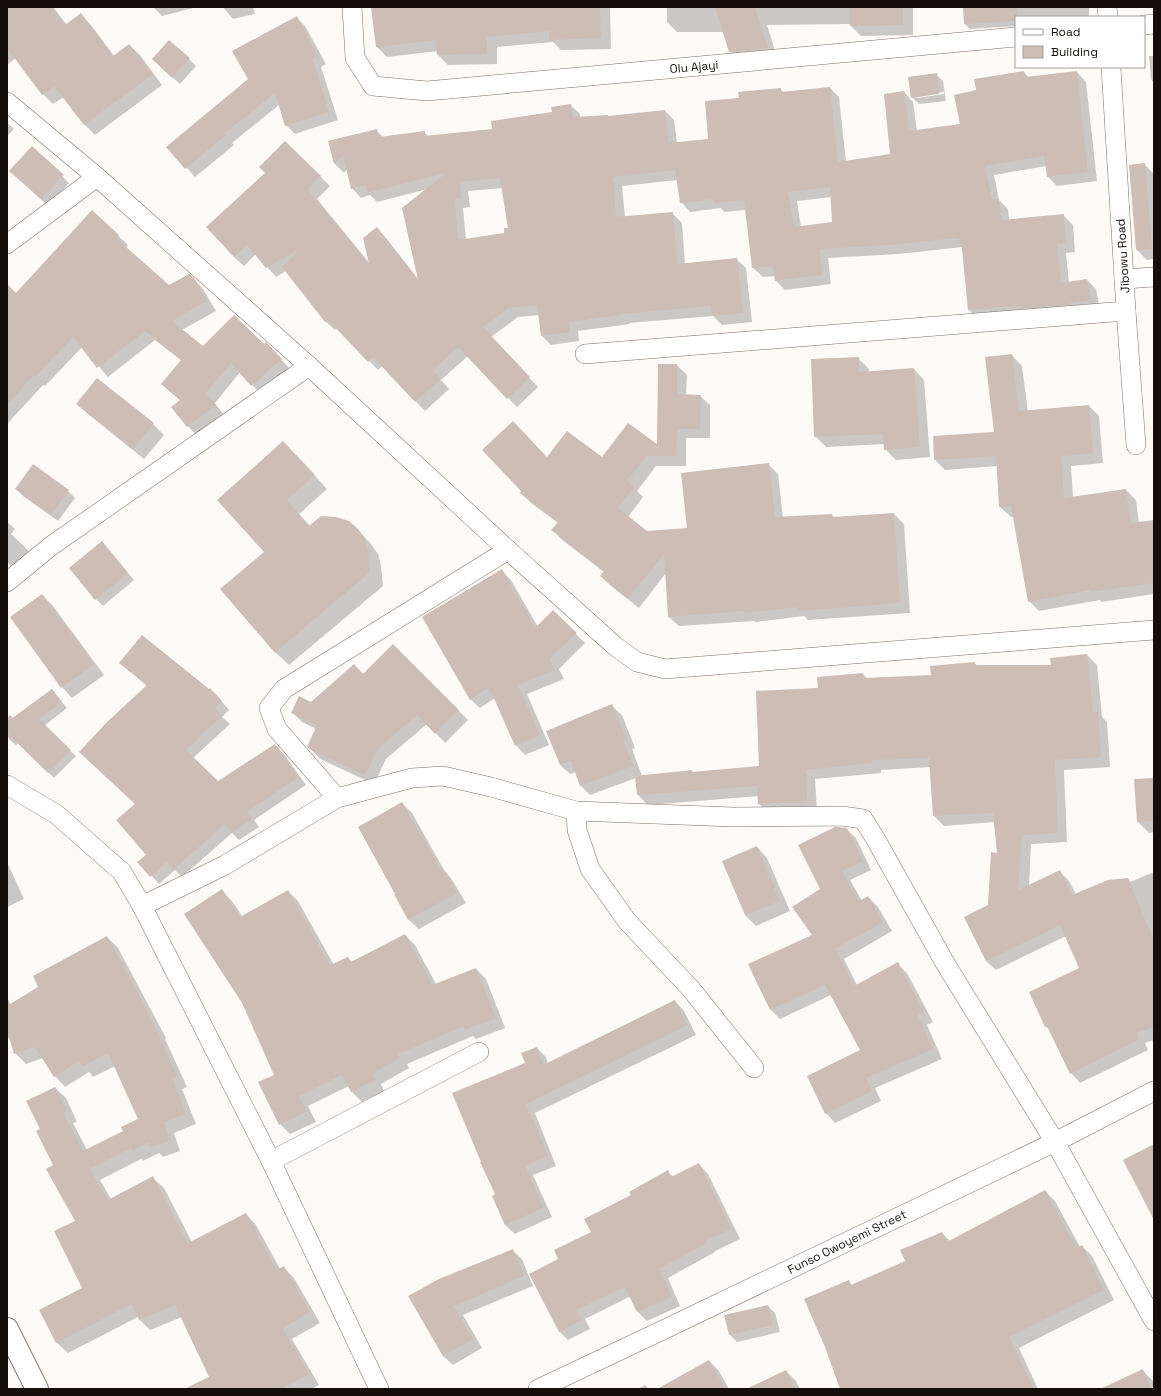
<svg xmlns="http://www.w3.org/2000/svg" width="1161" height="1396" font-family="'Space Grotesk',sans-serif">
<rect width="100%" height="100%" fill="#fdfaf8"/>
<g fill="#0003" fill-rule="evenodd">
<path d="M7 7H53L67 25 81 15 91 25 114 56 129 45 140 55 162 85 95 135 85 125 64 97 53 104 43 94 16 58 7 65Z"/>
<path d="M153 7H197L162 16Z"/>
<path d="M223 7H253L255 14 233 19Z"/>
<path d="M372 7H610L611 49 561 50 553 42 497 47V64L448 65 438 55V51L387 57 377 47Z"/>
<path d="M667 7H913V35L861 36 851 26V24L767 25 777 57 740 62 730 52 723 32H677L667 22Z"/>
<path d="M964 7H1089V16L1016 17V26L970 29 965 24Z"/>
<path d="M296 17 305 26 326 64 321 67 338 120 295 134 286 125 279 105 232 143 234 145 195 177 168 147 249 80Z"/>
<path d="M1153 36H1154V83L1151 79 1149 56H1154Z"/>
<path d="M189 59 196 66 180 84 160 66Z"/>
<path d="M1024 72 1029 78 1077 72 1086 82 1097 181 1057 186 1048 177 1046 166 994 175 999 200 1008 209 1009 220 1063 215 1073 225 1075 252 1066 253 1069 283 1087 280 1096 289 1100 309 978 319 969 310 963 247 899 254 828 258 831 284 785 290 776 281 775 276 763 277 753 268 746 210 724 212 721 208 690 212 681 202 678 180 622 186 625 217 672 213 682 223 685 264 736 259 746 268 752 322 722 325 713 316 629 323 630 324 578 331 579 341 551 345 542 336 539 315 518 317 491 337 538 387 517 407 468 356 441 380 449 389 425 411 382 366 378 370 337 328 335 330 325 321 286 271 276 277 256 254 244 266 234 257 266 173 285 142 330 186 317 199 371 265 377 229 386 238 419 280 428 189 377 202 370 195 361 198 352 188 347 169 344 173 335 164 329 142 377 131 383 137 424 132 429 137 494 130 553 113 570 105 580 114V118L608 116 609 117 665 111 674 120 677 143 709 139 740 99 780 89 784 93 830 88 839 97 846 162 891 155 904 92 913 102 917 131 961 125 977 91ZM503 188 509 229 505 234 466 240 463 208 470 207 468 191ZM832 197 833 223 801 227 797 201Z"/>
<path d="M936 74 943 81 946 101 919 104 912 97ZM944 92V94L917 98V96Z"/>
<path d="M7 123 14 129 7 136Z"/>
<path d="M1144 164 1154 174V259L1147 260 1137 250Z"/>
<path d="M62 176 69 183 48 206 18 178Z"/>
<path d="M92 211 128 245 126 248 169 286 194 279 203 289 216 311 182 330 203 348 264 345 278 356 290 369 261 394 240 372 215 403 224 415 197 436 172 408 181 401 162 384 182 361 155 340 108 377 82 347 45 386 43 385 7 424V285L16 294Z"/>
<path d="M1012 355 1022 366 1028 412 1089 406 1099 416 1103 463 1071 466 1073 497 1126 490 1136 500 1139 523 1154 521V594L1101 602 1100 600 1039 611 1029 601 1014 517H1011L1000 507 998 466 945 470 935 460 995 433Z"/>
<path d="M858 358 869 369V373L914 369 924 380 930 457 896 460 885 449V444L826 447 815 436Z"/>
<path d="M677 365 687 375 686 395 700 396 710 405V438H686V466H656L637 491 643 497 628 517 647 532 688 529 768 464 778 474 783 518 832 515 835 518 894 514 904 524 910 613 808 620 804 616 756 622 754 621 679 626 669 617 666 573 639 608 611 586 601 576 604 572 562 540 553 530 558 523 531 503 521 493 548 458 602 459 658 446Z"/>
<path d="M97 379 153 424 164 435 144 459 88 414 77 404Z"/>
<path d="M296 455 327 489 299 514 310 526 358 530 371 544 378 554 381 566 383 586 289 665 275 652 265 552Z"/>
<path d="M16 489 68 491 75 498 58 521 23 496Z"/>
<path d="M7 522 15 529 11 534 32 554 16 571 7 562Z"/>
<path d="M108 549 134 580 103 606 96 599Z"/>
<path d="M501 570 511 580 538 627 553 612 585 643 559 669 564 679 527 694 549 745 525 755 516 745 495 698 480 708 470 699Z"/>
<path d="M42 595 53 606 104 675 72 698 62 687Z"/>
<path d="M393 645 468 720 445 743 427 724 386 759 374 784 320 759 308 746 316 729 302 722 292 712 363 675Z"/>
<path d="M1087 655 1097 665 1102 717 1107 722 1110 767 1064 770 1067 842 1031 844 1029 886 1059 871 1069 881 1076 894 1127 879 1130 882 1154 872V1040L1145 1043 1148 1050 1080 1083 1071 1073 1050 1030 1046 1027 1030 993 1081 969 1066 936 996 970 986 961 989 905 998 854 995 822 944 826 934 816 931 767 881 770V773L815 779 817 811 769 814 759 804V796L648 805 638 795 636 778 590 795 580 785 576 772 570 774 560 765 612 706 622 715 635 748 632 749 642 776 692 771 694 773 760 767 819 689 863 674 868 679 932 676 975 663 977 666H1052Z"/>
<path d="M120 663 218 697 229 710 222 717 230 724 193 758 218 783 275 745 283 753 306 785 254 820 259 827 239 840 232 833 182 877 175 870 159 884 139 862 147 855 136 804 147 686Z"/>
<path d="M57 696 67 708 44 726 76 756 54 778 19 743 16 745 10 740 7 735V718L10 715 14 719Z"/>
<path d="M1154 779V832L1149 833 1138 822Z"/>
<path d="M402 803 412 813 444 870 451 878 466 903 419 929 409 920 395 895Z"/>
<path d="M846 829 856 838 871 870 850 880 862 901 868 897 878 907 892 931 844 959 857 985 897 964 907 973 933 1022 927 1025 942 1059 875 1088 881 1101 835 1123 826 1113 862 1050 831 995 780 1019 771 1010 750 965 813 935 821 889Z"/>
<path d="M757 847 767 858 790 911 756 926 745 915Z"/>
<path d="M7 862 24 899 7 907Z"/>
<path d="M222 891 232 901 242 916 288 891 298 901 334 965 348 958 352 963 405 935 415 945 436 984 476 969 486 979 505 1028 476 1039 473 1036 407 1064 409 1068 381 1084 384 1091 362 1102 352 1092 349 1086 308 1106 316 1122 290 1134 280 1124 276 1075Z"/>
<path d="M107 937 118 948 166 1038 165 1039 187 1087 182 1089 196 1124 174 1133 180 1151 163 1157 159 1153 143 1161 141 1159 100 1180 111 1199 153 1178 164 1188 192 1242 246 1214 256 1225 280 1269 283 1267 294 1278 320 1323 292 1339 319 1385 311 1389H186L211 1377 182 1317 150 1330 140 1320 138 1317 68 1353 57 1343 40 1310 83 1288 76 1221 41 1130 55 1088 66 1098 77 1122 73 1123 87 1150 124 1132 139 1119 115 1066 93 1077 89 1072 65 1087 55 1076 43 1058 26 1064 15 1053 10 1037 7 1039V997L11 1005 40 987Z"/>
<path d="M675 1001 684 1011 696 1035 535 1113 556 1166 533 1175 552 1217 515 1234 505 1225 493 1196 496 1195 526 1064 537 1048 546 1057 548 1064Z"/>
<path d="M699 1164 708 1174 740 1239 715 1251V1252L668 1278 680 1306 647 1321 638 1312 631 1298 629 1297 585 1319 590 1329 568 1340 559 1331V1260L592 1232 632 1195 668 1172 673 1177Z"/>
<path d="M1045 1191 1055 1201 1080 1247 1082 1246 1092 1256 1114 1300 1019 1348 1038 1389H842L849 1282 852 1285 907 1262 942 1233 950 1241Z"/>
<path d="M512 1250 522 1259 533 1286 463 1315 482 1348 453 1365 443 1356 409 1296Z"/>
<path d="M768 1306 775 1313 780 1332 737 1342 730 1335Z"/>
<path d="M709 1361 719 1371 729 1389H659Z"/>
<path d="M1142 1370 1153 1381 1154 1389H1102Z"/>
<path d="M786 1371 796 1381 800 1389H748Z"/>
<path d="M645 1385 649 1389H638Z"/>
</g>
<g fill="#cebdb4" fill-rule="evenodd">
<path d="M7 7H51L65 25 81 13 113 56 129 44 153 74 84 125 54 86 42 95 7 48Z"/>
<path d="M371 7H600L601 38 549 40V31L487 37V54L437 55 436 40 376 47Z"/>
<path d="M715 7H755L768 48 729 52Z"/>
<path d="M850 7H903V25L850 26Z"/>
<path d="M963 7H1018V17H1016V21L964 24Z"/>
<path d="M297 16 318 55 313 59 329 112 285 126 275 93 224 134 226 135 185 169 166 147 248 79 232 51Z"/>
<path d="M169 40 190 58 172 78 152 59Z"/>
<path d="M1024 71 1025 77 1077 71 1088 172 1047 177 1044 156 985 166 992 200 999 199 1001 220 1064 214 1066 243 1057 244 1061 283 1087 279 1091 300 1061 305 1021 308 1020 306 968 310 961 239H956V238L889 245 819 249 822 275 775 281 773 266 752 268 744 200 714 203 713 199 680 203 675 170 613 177 616 217 673 212 677 264 737 258 743 313 712 316 711 306 621 314V315L569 322 570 332 541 336 537 305 509 308 483 327 530 377 507 399 458 347 433 370 441 379 415 402 373 357 368 362 328 320 325 322 282 267 297 252 296 251 266 268 247 245 234 257 206 227 265 173 259 167 285 141 321 176 308 190 369 264 363 238 377 227 418 280 402 208 446 173 367 193 365 185 351 189 343 155 334 164 328 141 377 129 379 137 425 131V136L492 129 491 121 552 112 551 107 571 104 573 117 608 115V116L665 110 669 143 708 139 705 101 739 98 738 92 781 88V92L830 87 838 162 890 154 884 94 904 91 909 131 960 124 954 95 976 90 974 79ZM500 178 508 228H504V233L458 240 455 199 461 198 460 182ZM830 187 832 222 794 227 788 192Z"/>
<path d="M937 73 939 94 911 98 908 77Z"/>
<path d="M32 146 64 175 41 199 9 171Z"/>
<path d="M1145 163 1152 249 1136 250 1129 165Z"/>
<path d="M92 210 119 235 116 238 169 285 189 274 194 278 207 301 172 321 203 346 234 315 264 344 266 342 269 345 282 359 251 386 231 363 206 393 216 405 187 427 171 407 180 400 161 384 181 360 145 331 97 368 73 337 35 377 33 376 7 405V284L16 293Z"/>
<path d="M1012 354 1019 411 1089 405 1093 453 1061 456 1064 498 1126 489 1131 523 1154 520V583L1090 592V590L1028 602 1011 506 999 507 996 456 934 460 933 436 994 432 985 357Z"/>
<path d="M859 357V372L914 368 920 447 884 450 883 434 814 437 811 359Z"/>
<path d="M658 364H677V394L701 395 700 429H677L676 456H646L627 481 634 487 618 508 647 531 687 528 681 473 769 463 775 517 832 514V517L894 513 900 603 797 611V607L745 613V611L668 617 664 554 628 599 600 576 604 571 551 530 558 522 520 493 521 491 482 450 513 421 547 457 567 431 602 457 628 423 657 444Z"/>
<path d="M97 378 154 423 133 449 76 404Z"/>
<path d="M283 441 315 475 287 500 309 526 321 516 336 517 349 521 358 529 365 539 368 552 370 572 275 653 220 589 264 552 217 500Z"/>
<path d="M33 464 69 490 51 515 15 489Z"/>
<path d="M102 541 128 573 95 600 69 568Z"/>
<path d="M502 569 535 628 553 610 577 633 550 659 555 670 518 685 540 735 515 746 489 687 470 700 422 617Z"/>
<path d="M42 594 94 664 61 688 10 617Z"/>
<path d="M142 635 209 689 210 688 222 701 215 708 222 716 186 750 218 781 275 744 299 777 247 812 252 819 231 833 225 824 173 870 167 862 150 877 137 862 146 855 116 820 135 804 79 752 107 722 147 685 119 663Z"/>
<path d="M393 644 459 710 435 734 417 715 377 750 365 775 309 749 307 747 317 725 291 713 299 696 311 702 354 664 363 674Z"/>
<path d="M1087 654 1093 712H1098L1101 757 1055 760 1058 833 1022 835 1018 890 1060 870 1072 895 1108 880 1128 878 1154 941V1027L1136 1033 1139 1040 1070 1074 1047 1026 1045 1027 1029 992 1079 968 1060 925 986 961 964 917 988 905 991 852 997 853 993 813 933 816 929 758 872 760V763L806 770 807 802 758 804 757 786 637 795 635 776 692 770V772L759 766 756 691 818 688 817 677 863 673 864 678 931 675 930 666 975 662V665H1051L1050 658Z"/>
<path d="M52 689 62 702 39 719 71 750 48 773 7 733V722Z"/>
<path d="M612 704 626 738 623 740 633 766 580 786 571 761 560 765 546 731Z"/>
<path d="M1154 778V821L1137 822 1134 779Z"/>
<path d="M402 802 440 868 442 867 457 893 408 920 394 894H395L358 827Z"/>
<path d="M835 827 847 828 863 861 842 871 859 901 868 896 883 922 835 949 854 986 898 962 924 1012 918 1015 933 1049 866 1078 872 1091 825 1114 807 1076 860 1050 825 985 770 1010 748 964 812 935 792 907 820 889 798 845Z"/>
<path d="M757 846 780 901 745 915 722 861Z"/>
<path d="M222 889 240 917 288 890 330 965 348 957 351 962 405 934 432 985 476 968 496 1018 465 1030 464 1026 398 1054 400 1058 372 1074 375 1080 351 1092 342 1075 299 1096 307 1112 279 1125 258 1082 274 1075 242 1003 184 914Z"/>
<path d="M107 936 156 1027 155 1028 177 1076 172 1078 186 1114 164 1122 170 1141 151 1147 150 1142 132 1151 131 1148 90 1169 108 1200 153 1176 188 1243 246 1213 276 1270 284 1266 310 1312 283 1328 309 1374 282 1389H184L209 1377 175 1305 139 1320 132 1304 56 1343 39 1310 82 1288 54 1231 75 1221 46 1169 53 1165 36 1131 40 1129 26 1101 55 1087 67 1111 63 1113 83 1151 123 1131 121 1127 138 1119 108 1053 82 1067 79 1061 54 1077 35 1047 14 1054 7 1030V1006L38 987 33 976Z"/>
<path d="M675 1000 688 1025 526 1104 548 1156 525 1166 543 1208 505 1225 492 1196 495 1194 480 1162H481L452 1093 525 1063 521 1053 537 1047 543 1065Z"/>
<path d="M1154 1144V1220L1123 1160Z"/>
<path d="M699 1163 731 1229 706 1241 707 1243 659 1269 672 1297 637 1312 625 1288 621 1290 620 1289 576 1310 582 1320 559 1332 529 1274 558 1259 554 1250 591 1232 584 1219 631 1195 629 1192 668 1170 671 1177Z"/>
<path d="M1045 1190 1076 1248 1082 1245 1104 1290 1009 1337 1034 1389H840L825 1347 804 1299 849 1280 851 1285 905 1261 900 1250 942 1232 947 1242Z"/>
<path d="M513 1249 524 1276 454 1306 473 1339 443 1356 408 1296 439 1279Z"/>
<path d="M768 1305 773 1325 729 1335 724 1315Z"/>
<path d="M709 1360 726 1389H657Z"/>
<path d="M1143 1369 1152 1389H1100Z"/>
<path d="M786 1370 795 1389H746Z"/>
</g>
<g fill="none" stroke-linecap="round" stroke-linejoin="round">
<defs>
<g id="minor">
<path d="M352 7 355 58 373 86 427 91 1016 37"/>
<path d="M1107 7 1108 17"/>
<path d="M1144 25 1154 24"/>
<path d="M1111 67 1126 311 1136 445"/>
<path d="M7 102 97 177 309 366 508 550 615 646 637 662 665 669 1154 630"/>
<path d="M7 244 97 177"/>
<path d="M1124 279 1154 277"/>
<path d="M585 354 1126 311"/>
<path d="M7 582 51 546 309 366"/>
<path d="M7 785 56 814 122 872 142 906 271 1161 379 1389"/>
<path d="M337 798 277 729 269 708 284 689 508 550"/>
<path d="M576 811 577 830 590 869 627 921 691 989 754 1068"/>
<path d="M142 906 225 865 337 798 412 778 443 776 491 787 576 811 733 817 842 816 863 819 875 838 945 963 1055 1142 1154 1321"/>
<path d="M271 1161 479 1052"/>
<path d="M538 1389 663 1330 1055 1142 1154 1091"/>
</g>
<path id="tertiary" d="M7 1329 37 1389"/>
</defs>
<use href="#minor" stroke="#807068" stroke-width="20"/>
<use href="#tertiary" stroke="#807068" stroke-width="24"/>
<use href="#minor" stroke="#fff" stroke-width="19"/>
<use href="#tertiary" stroke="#fff" stroke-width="22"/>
</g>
<g text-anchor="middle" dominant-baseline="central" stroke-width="4" stroke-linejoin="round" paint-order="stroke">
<g font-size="12" fill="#150f0c" stroke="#fff">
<text transform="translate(694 67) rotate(-5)">Olu Ajayi</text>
<text transform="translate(1123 256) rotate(-94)">Jibowu Road</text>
<text transform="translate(847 1242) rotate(-26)">Funso Owoyemi Street</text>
</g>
</g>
<rect width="1161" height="1396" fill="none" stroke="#150f0c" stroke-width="16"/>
<rect x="1015" y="16" width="130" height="52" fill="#ffffff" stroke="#a19f9e"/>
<rect x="1023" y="29" width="20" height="6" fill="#ffffff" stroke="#a19f9e"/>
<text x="1051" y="36" font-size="12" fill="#150f0c">Road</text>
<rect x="1023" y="46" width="20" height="12" fill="#cebdb4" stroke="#a19f9e"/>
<text x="1051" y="56" font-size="12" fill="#150f0c">Building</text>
</svg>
